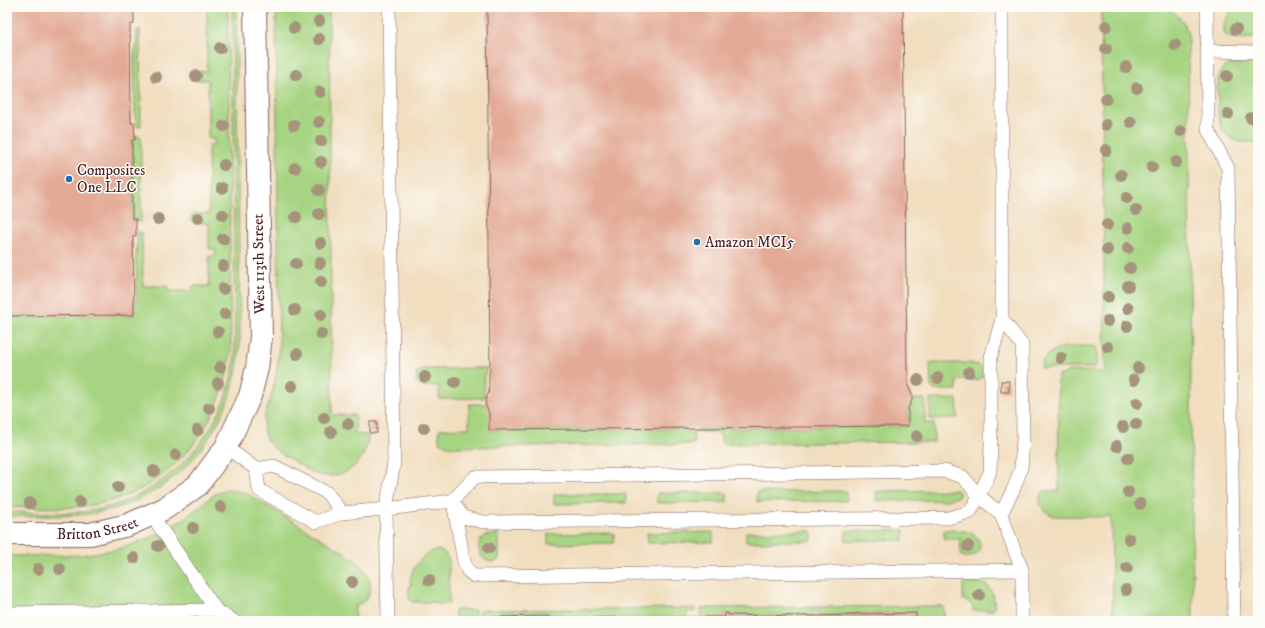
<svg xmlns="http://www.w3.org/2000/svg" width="1265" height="628" font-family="'IM FELL DW Pica',serif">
<rect width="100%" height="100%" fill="#fdfcf7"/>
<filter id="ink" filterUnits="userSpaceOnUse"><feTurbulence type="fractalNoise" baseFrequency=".025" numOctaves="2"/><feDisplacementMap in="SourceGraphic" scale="8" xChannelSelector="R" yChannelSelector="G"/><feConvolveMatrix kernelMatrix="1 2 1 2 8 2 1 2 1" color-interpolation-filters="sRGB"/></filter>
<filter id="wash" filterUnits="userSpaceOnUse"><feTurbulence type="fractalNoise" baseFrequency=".012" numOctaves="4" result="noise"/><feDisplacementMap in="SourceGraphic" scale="16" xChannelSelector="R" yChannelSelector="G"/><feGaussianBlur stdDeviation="0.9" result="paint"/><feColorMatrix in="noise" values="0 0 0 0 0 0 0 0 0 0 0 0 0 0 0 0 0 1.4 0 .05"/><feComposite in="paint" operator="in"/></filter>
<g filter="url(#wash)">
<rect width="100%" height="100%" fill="#f1debf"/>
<g fill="#a7d482" stroke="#787a56">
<path d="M207 7H228L231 350C223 426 169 493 92 505 64 510 35 507 7 507V316L134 315 133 306 137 299 136 255 138 232H141L142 233 143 286H165L168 287V291H192V287L194 286H209V256H215V249H209V223H194L190 219 191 216 194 214H209L208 150 209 145H214V139H208V80H193L189 76 190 72 207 71Z"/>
<path d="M232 7H236L240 340C237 417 189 487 113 509 89 516 65 516 41 516 29 516 18 517 7 516V512C36 512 66 515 95 510 171 495 232 426 235 349Z"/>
<path d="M276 7H329L332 413 334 415H354L355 416V434L368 435C368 462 343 483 316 474 307 470 298 464 290 459 280 453 267 446 264 433 261 418 270 403 273 389 277 373 279 357 279 340Z"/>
<path d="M1101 7H1167C1177 15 1186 22 1188 35L1193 621H1113L1111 517 1054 516C1044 513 1034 500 1044 491H1059L1058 375H1064L1066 372 1069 371 1103 372 1105 370Z"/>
<path d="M1234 7H1258V38C1250 38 1240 39 1232 38 1215 35 1228 14 1234 7Z"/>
<path d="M140 29 141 126 137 127 135 118 134 55 137 44V31Z"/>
<path d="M1258 63V142H1239L1232 139 1224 132 1220 124 1218 116V78L1222 70 1224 67 1231 64Z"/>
<path d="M135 136H140L141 137V222H136V219H132V140Z"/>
<path d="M1097 346V365L1094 368H1040C1048 342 1075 347 1097 346Z"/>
<path d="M930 363H970L978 365 982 368 983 376 979 380H957V390H934L931 387Z"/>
<path d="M486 368V373L484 376V398L439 399V386H420L416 382 417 373 422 369Z"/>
<path d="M913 399H925V423H934V442L722 444 720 434 714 432H698V428L908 426V400Z"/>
<path d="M930 399H957L958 418 930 419Z"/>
<path d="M469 404H489L490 430 685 428V432H694V444L455 447 447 446 439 442V429L469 428Z"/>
<path d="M226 489 234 490 246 493 350 556C370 570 382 593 355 607V621H7V556L81 555 118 549 150 538 169 528 185 518 216 493Z"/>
<path d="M956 490 959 492V496L947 500 876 501V491Z"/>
<path d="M846 491 847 501 757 502V492Z"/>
<path d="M657 493H727V502L657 503Z"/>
<path d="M554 494H626V503L554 504Z"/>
<path d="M904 530V540L846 541V531Z"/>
<path d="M944 530C958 530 985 529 979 551 975 556 968 559 961 556L960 539H944Z"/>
<path d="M812 531V541L746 542V532Z"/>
<path d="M713 532V542L648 543 647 533Z"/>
<path d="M614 533V543L548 544V534Z"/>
<path d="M499 534V560C485 569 470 547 485 536Z"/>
<path d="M438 550 444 552 449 559V604H436V602H412L409 598V586L411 585V583H410C410 569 424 551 438 550Z"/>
<path d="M966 582C981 582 993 583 994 601 995 605 995 607 993 610L973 611C973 605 970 601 963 600V583Z"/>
<path d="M943 606 945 621H916L915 613 854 614V615L818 616V612L813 611V616L728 615V613H725V617H701V608Z"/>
<path d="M695 608V612H687V617L548 618 547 616 486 617V621H480V610Z"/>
<rect x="455" y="610" width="20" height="11"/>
</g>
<g id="blocks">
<g fill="#e3aa95">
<path d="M7 7H134V24L130 25 131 123H134L135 136V140H132V219H136V236H133L134 315 7 316Z"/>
<path d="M487 7H903L907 370 908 369V386L912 395V400L908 409V426L489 430V413L485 404 486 398 489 392V373H490Z"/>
<rect x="1001" y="381" width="8" height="11"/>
<rect x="370" y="422" width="7" height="11"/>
<path d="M725 613H728V615L813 616 854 615V614L916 613V621H486V617L547 616 548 618 725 617Z"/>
</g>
</g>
</g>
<g filter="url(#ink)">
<use href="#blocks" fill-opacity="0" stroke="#84625f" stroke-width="1"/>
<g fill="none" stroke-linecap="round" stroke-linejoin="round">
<defs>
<g id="lane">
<path d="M1207 7 1208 130 1228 168 1234 621"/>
<path d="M1208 51 1258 52"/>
<path d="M226 447 256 469"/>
<path d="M452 501 463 517 483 522 948 518 970 512 979 496 990 472 991 446V357L1002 319V7"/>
<path d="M454 507 464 562 468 571 474 576 1022 570"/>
<path d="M342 513 327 493 274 466 256 469 259 490 316 522 342 513 386 509 452 501 475 477 944 471 963 477 979 496 1001 514 1022 570V621"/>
<path d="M151 514 216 610 234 621"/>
<path d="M1001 514 1014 488 1021 468 1023 439 1022 345 1002 319"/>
<path d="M7 613 216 610"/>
<path d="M388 621 386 509 394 463 389 7"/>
</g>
<g id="street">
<path id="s1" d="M7 534H90L128 525 164 509 198 485 226 447 250 396 257 368 261 337 255 7"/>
</g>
</defs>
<use href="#lane" stroke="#84625f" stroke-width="14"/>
<use href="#street" stroke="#84625f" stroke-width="24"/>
<use href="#lane" stroke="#fff" stroke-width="13"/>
<use href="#street" stroke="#fff" stroke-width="22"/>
</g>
<g fill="#a5937c">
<circle cx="319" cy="21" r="6"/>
<circle cx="1106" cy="26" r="6"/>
<circle cx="294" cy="28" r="6"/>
<circle cx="1236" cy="29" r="6"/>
<circle cx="319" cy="39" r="6"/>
<circle cx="1175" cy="45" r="6"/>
<circle cx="220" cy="48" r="6"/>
<circle cx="1106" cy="49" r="6"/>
<circle cx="1126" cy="67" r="6"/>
<circle cx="296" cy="75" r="6"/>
<circle cx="196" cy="76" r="6"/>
<circle cx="1227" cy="76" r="6"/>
<circle cx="156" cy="77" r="6"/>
<circle cx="1137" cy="88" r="6"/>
<circle cx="320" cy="92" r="6"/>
<circle cx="1106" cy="99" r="6"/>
<circle cx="1228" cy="114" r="6"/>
<circle cx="1251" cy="118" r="6"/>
<circle cx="319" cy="122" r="6"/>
<circle cx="1131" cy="122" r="6"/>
<circle cx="294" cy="125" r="6"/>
<circle cx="1106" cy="125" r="6"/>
<circle cx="224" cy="126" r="6"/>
<circle cx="1181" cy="131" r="6"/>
<circle cx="321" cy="141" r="6"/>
<circle cx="1106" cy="150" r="6"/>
<circle cx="321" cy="162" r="6"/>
<circle cx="1176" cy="162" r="6"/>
<circle cx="224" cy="165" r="6"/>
<circle cx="1152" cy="167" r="6"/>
<circle cx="295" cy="168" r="6"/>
<circle cx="1121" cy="175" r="6"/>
<circle cx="222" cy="188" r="6"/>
<circle cx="319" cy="190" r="6"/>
<circle cx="1127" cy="198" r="6"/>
<circle cx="1136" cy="210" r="6"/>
<circle cx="319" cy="214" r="6"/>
<circle cx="223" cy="215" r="6"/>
<circle cx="296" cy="217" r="6"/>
<circle cx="198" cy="218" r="6"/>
<circle cx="158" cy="219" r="6"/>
<circle cx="1107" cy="225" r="6"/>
<circle cx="1128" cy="228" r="6"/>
<circle cx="223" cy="239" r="6"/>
<circle cx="321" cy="243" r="6"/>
<circle cx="1128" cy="248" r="6"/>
<circle cx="1107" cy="250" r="6"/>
<circle cx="320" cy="263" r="6"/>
<circle cx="296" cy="264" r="6"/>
<circle cx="223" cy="266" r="6"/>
<circle cx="1130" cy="268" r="6"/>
<circle cx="321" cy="282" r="6"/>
<circle cx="1128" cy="286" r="6"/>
<circle cx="223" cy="289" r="6"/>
<circle cx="1108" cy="297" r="6"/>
<circle cx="1128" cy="308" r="6"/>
<circle cx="295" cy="310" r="6"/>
<circle cx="225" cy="314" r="6"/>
<circle cx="321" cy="315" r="6"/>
<circle cx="1108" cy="321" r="6"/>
<circle cx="1127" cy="326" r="6"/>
<circle cx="218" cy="332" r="6"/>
<circle cx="321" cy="334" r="6"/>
<circle cx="1108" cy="347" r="6"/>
<circle cx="297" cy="354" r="6"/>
<circle cx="1061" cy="358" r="6"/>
<circle cx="220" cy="367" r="6"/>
<circle cx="1138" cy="368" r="6"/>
<circle cx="969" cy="372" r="6"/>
<circle cx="425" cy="377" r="6"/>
<circle cx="938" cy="378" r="6"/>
<circle cx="918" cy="380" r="6"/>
<circle cx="1134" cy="380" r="6"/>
<circle cx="455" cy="382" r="6"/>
<circle cx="218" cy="383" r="6"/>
<circle cx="292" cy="386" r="6"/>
<circle cx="1137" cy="403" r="6"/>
<circle cx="209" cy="408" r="6"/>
<circle cx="324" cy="418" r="6"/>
<circle cx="348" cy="424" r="6"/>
<circle cx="1136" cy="424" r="6"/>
<circle cx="1123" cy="427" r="6"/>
<circle cx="424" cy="428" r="6"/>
<circle cx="198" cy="430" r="6"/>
<circle cx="331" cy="432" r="6"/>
<circle cx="917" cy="436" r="6"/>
<circle cx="1117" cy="446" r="6"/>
<circle cx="176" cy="455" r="6"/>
<circle cx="1128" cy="458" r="6"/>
<circle cx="154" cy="471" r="6"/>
<circle cx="118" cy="487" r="6"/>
<circle cx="1128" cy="492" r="6"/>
<circle cx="80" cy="502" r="6"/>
<circle cx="30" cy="503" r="6"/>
<circle cx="1140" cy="504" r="6"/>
<circle cx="221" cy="507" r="6"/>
<circle cx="193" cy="528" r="6"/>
<circle cx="1129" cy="539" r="6"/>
<circle cx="158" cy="546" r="6"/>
<circle cx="968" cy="546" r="6"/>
<circle cx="489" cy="548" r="6"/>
<circle cx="134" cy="558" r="6"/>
<circle cx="1127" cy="568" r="6"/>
<circle cx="38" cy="569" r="6"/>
<circle cx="60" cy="569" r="6"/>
<circle cx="429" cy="580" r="6"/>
<circle cx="352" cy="582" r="6"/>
<circle cx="1126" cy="590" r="6"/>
<circle cx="979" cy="595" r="6"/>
</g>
</g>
<g fill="#1f6fb2" stroke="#fdfcf7" stroke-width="1.5">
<circle cx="69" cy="179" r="4"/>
<circle cx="697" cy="242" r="4"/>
</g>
<g text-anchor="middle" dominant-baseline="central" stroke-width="3" stroke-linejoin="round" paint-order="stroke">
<g font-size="15" fill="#4a1f2b" stroke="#fdfcf7" text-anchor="start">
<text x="77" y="170">Composites<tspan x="77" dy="17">One LLC</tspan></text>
<text x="705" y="242">Amazon MCI5</text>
</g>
<g font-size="15" fill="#4a1f2b" stroke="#fdfcf7">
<text transform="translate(259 264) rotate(-91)">West 113th Street</text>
<text stroke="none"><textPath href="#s1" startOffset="91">Britton Street</textPath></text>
</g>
</g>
<rect width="1265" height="628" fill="none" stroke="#fdfcf7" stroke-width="24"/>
</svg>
